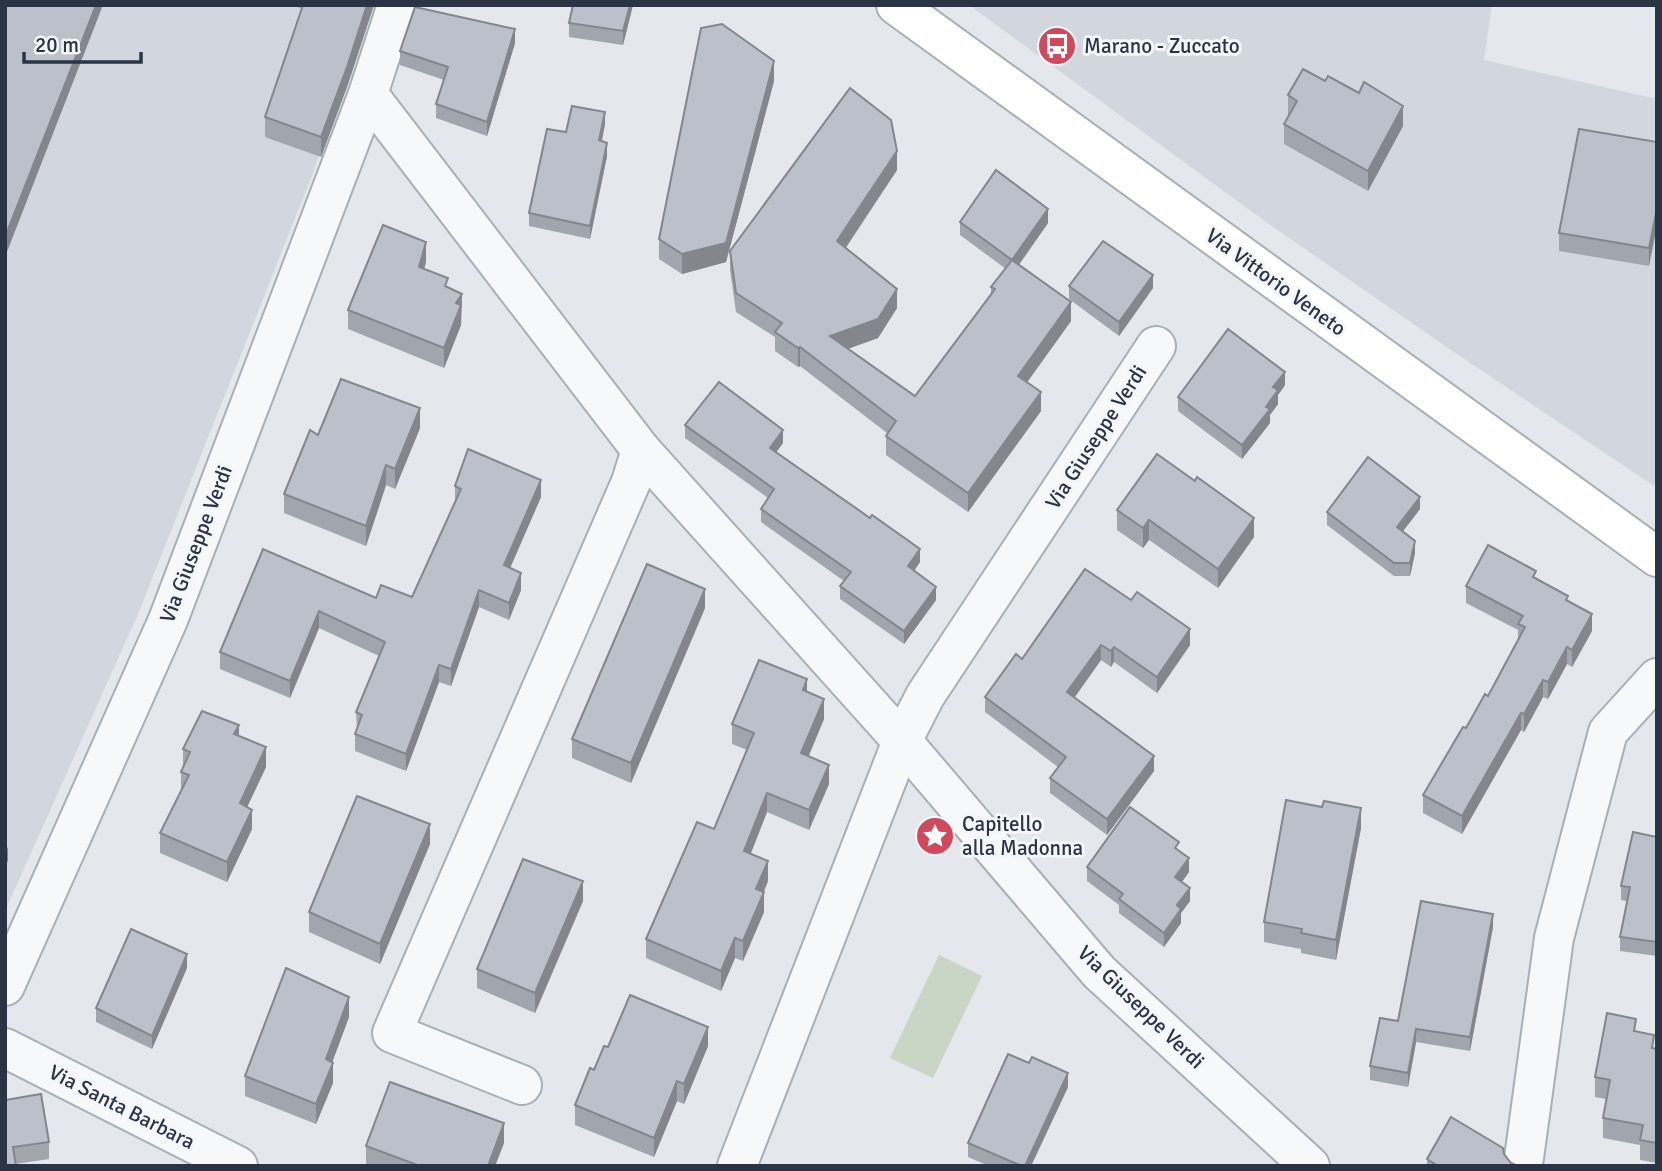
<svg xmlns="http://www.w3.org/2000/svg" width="1662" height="1171" font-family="Signika,sans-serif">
<rect width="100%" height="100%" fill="#e4e7ec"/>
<g fill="#d2d6de">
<path d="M5 5H366L315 168 138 614 5 911Z"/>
<path d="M969 5H1492L1484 60 1657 99V467L1654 486 1448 348 1266 222Z"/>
</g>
<path fill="#c9d6c5" d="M939 955 982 976 933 1078 890 1058Z"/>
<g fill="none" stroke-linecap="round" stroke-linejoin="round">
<defs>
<g id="street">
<path d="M397 5 368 94 641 450 902 741 1099 972 1310 1166"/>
<path d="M5 986 168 620 368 94"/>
<path d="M5 1048 238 1166"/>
<path d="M522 1085 392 1033 631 482 641 450"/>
<path d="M1524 1158 1554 938 1608 732 1657 678"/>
<path d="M737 1166 902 741 925 696 1156 346"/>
</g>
<path id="secondary" d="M896 5 1657 557"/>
</defs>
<use href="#street" stroke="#a9aeb7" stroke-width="42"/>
<use href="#secondary" stroke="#a9aeb7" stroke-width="42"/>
<use href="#street" stroke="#f7f8fa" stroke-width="38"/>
<use href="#secondary" stroke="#fff" stroke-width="38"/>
</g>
<g fill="#a1a5ae">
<path d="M292 5H374L347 87 321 157 265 137V117L302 9Z"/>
<path d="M573 5H633L623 45 569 37V23Z"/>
<path d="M515 43 487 136 436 118V104L444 80 400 65V51Z"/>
<path d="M774 81 726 262 682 274 659 259V239Z"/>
<path d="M1325 81 1359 93 1403 126 1368 191 1284 144V124L1289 116 1288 115V95Z"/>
<path d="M605 124 602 141 607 156 590 239 529 226V213L566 132Z"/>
<path d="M1657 142 1649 266 1559 251V233Z"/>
<path d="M897 170 846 248 897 308 878 338 848 349 915 396 991 294V287L1006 269 960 235V222L1048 223 1019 265 1071 321 1027 382 1041 411 968 512 886 455V436L887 433 800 366 798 367 775 351V337L736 312 730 270V251Z"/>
<path d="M426 262 424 269 448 288 462 294 461 325 444 368 348 329V310Z"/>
<path d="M1069 286 1153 288 1119 336 1069 299Z"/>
<path d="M1285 385 1278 395V404L1270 415V423L1242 459 1178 411V397Z"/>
<path d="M685 425 783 443 776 452 920 562 914 571 936 600 904 644 840 599V586L844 581 761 522V509L768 498 685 438Z"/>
<path d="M420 428 395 489 386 485 366 546 284 513V494L318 435Z"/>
<path d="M455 486 541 497 510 568 521 590 509 620 479 607 451 686 439 682 406 771 355 751V734L357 729 356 712 379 656 319 628 290 698 220 669V652L263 549 376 598 412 597 455 502Z"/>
<path d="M1420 509 1403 531 1415 553 1410 576H1394L1327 525V512Z"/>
<path d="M1117 510 1254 537 1218 588 1149 540 1143 548 1117 530Z"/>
<path d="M1536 579 1568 601 1592 631 1572 667 1567 664 1548 699 1543 697 1524 732 1521 730 1462 834 1423 813V795L1466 728 1488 696 1518 641V630L1466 603V586Z"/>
<path d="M1131 600 1190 645 1157 693 1114 662 1111 667 1101 660 1074 698 1154 771 1107 835 1050 793V778L1058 767 985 712V697L1022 659Z"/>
<path d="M705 608 631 783 572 758V739Z"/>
<path d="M807 692 824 719 809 756 829 784 809 830 767 812 750 854 768 881 764 892V912L743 961 735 958 721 991 646 958V939L714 829 747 750 732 744V724Z"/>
<path d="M239 736 266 767 247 807 252 829 227 882 160 853V833L181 791V772L183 766V749Z"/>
<path d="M1361 828 1336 960 1301 953V949L1264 942V922Z"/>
<path d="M1657 837V956L1620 951V937L1627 901 1621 900V886Z"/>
<path d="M430 844 380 964 309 932V912Z"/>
<path d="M1179 851 1189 872 1182 882 1190 901 1181 913V923L1164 947 1119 913V905L1087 881V867Z"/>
<path d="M583 901 535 1013 477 988V969Z"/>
<path d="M1493 927 1470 1051 1416 1042 1408 1087 1370 1080V1066Z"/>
<path d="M187 968 152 1049 96 1022V1008Z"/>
<path d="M349 1017 332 1062 333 1083 316 1124 245 1096V1076Z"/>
<path d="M1636 1032 1654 1049H1657V1163L1640 1160V1145L1603 1138V1118L1606 1099 1595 1097V1077Z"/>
<path d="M708 1046 684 1104 677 1101 654 1157 575 1125V1105L594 1070 608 1047Z"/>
<path d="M1068 1087 1031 1166H989L968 1157V1143Z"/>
<path d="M5 1100 49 1142V1159L15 1164Z"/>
<path d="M504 1143 495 1166H366V1146Z"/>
<path d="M1504 1154 1511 1163 1518 1166H1427V1159Z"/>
</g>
<g fill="#83868d">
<path d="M96 5H103L5 257V237Z"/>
<path d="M367 5H374L347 87 321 157V137Z"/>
<path d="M630 5H633L623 45V31Z"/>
<path d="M515 29V43L487 136V122Z"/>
<path d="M774 61V81L726 262 682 274V254Z"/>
<path d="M1403 106V126L1368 191V171Z"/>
<path d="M605 112V124L599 153V140Z"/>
<path d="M607 143V156L590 239V226Z"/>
<path d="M897 151V170L837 260V241Z"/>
<path d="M1657 208V226L1649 266V248Z"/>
<path d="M1048 209V223L1012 274V260Z"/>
<path d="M426 242V262L419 287V267Z"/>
<path d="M1153 275V288L1119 336V322Z"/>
<path d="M897 289V308L878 338 830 355V336Z"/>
<path d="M462 294 461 325 444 368V348L456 303Z"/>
<path d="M1071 302V321L1018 395V376Z"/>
<path d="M800 347V366L798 367V348Z"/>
<path d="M1285 372V385L1278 395V404L1270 415V423L1242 459V445L1266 407 1273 387Z"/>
<path d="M1041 392V411L968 512V493Z"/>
<path d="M420 408V428L395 489V469Z"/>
<path d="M783 430V443L770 461V448Z"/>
<path d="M386 465V485L366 546V526Z"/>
<path d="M541 480V497L504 582V565Z"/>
<path d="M1420 497V509L1397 539V527Z"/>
<path d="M1254 518V537L1218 588V569Z"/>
<path d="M1149 520V540L1143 548V528Z"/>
<path d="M1415 541V553L1410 576V563Z"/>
<path d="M920 549V562L908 579V566Z"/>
<path d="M521 573V590L509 620V603Z"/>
<path d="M936 587V600L904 644V631Z"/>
<path d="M705 589V608L631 783V763Z"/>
<path d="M479 590V607L451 686V669Z"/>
<path d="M319 611V628L290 698V681Z"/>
<path d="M1592 614V631L1572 667V650Z"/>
<path d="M1190 629V645L1157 693V677Z"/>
<path d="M1101 645V660L1067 708V692Z"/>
<path d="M1114 647V662L1111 667V651Z"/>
<path d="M1567 647V664L1548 699V682Z"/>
<path d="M439 665V682L406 771V754Z"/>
<path d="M807 679V699L803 690Z"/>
<path d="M1543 680V697L1524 732V714Z"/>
<path d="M824 699V719L801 773V753Z"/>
<path d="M1521 713V730L1462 834V816Z"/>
<path d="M239 725V745L234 734Z"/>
<path d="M266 747V767L240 822V803Z"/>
<path d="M1154 756V771L1107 835V819Z"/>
<path d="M829 765V784L809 830V810Z"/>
<path d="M767 793V812L744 871V851Z"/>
<path d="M1361 808V828L1336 960V940Z"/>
<path d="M252 810V829L227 882V862Z"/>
<path d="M430 824V844L380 964V944Z"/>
<path d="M8 847V861L5 866V853Z"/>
<path d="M1189 858V872L1175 891V877Z"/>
<path d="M768 861V881L756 909V889Z"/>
<path d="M583 881V901L535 1013V993Z"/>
<path d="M1190 888V901L1181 913V923L1164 947V933L1177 905Z"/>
<path d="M764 892V912L743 961V941Z"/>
<path d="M1493 914V927L1470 1051V1037Z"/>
<path d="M735 938V958L721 991V971Z"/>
<path d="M187 954V968L152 1049V1036Z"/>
<path d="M349 997V1017L326 1079V1059Z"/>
<path d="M708 1027V1046L684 1104V1084Z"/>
<path d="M1416 1029V1042L1408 1087V1073Z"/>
<path d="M333 1063V1083L316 1124V1104Z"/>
<path d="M1068 1073V1087L1031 1166H1025Z"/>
<path d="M677 1081V1101L654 1157V1138Z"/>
<path d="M504 1123V1143L495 1166H488Z"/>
</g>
<g fill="#bbc0ca" stroke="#83868d" stroke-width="2">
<path d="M5 5H96L5 237Z"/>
<path d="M303 5H367L347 67 321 137 265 117Z"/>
<path d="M573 5H630L623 31 569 23Z"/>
<path d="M415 7 515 29 487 122 436 104 448 67 400 51Z"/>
<path d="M722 24 774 61 726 243 682 254 659 239 701 28Z"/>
<path d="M1303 69 1325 81 1328 76 1359 93 1364 82 1403 106 1368 171 1284 124 1297 101 1288 95Z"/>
<path d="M850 88 891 120 897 151 837 241 897 289 878 319 830 336 915 396 995 289 991 287 1012 260 1071 302 1018 376 1041 392 968 493 886 436 896 421 800 347 798 348 775 332 782 323 736 293 730 251Z"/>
<path d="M572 106 605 112 599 140 607 143 590 226 529 213 547 129 566 132Z"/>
<path d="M1579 129 1657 142V208L1649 248 1559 233Z"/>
<path d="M996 170 1048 209 1012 260 960 222Z"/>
<path d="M383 225 426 242 419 267 448 278 445 286 462 294 456 303 461 305 444 348 348 310Z"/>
<path d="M1103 241 1153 275 1119 322 1069 286Z"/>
<path d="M1228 329 1285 372 1273 387 1278 390 1266 407 1270 409 1242 445 1178 397Z"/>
<path d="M341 379 420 408 395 469 386 465 366 526 284 494 310 430 318 435Z"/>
<path d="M719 382 783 430 770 448 870 518 872 515 920 549 908 566 936 587 904 631 840 586 851 572 761 509 774 489 685 425Z"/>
<path d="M468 449 541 480 504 565 521 573 509 603 479 590 451 669 439 665 406 754 355 734 362 715 356 712 385 642 319 611 290 681 220 652 263 549 376 598 381 585 412 597 461 489 455 486Z"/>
<path d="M1157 454 1195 481 1197 477 1254 518 1218 569 1149 520 1143 528 1117 510Z"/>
<path d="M1368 457 1420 497 1397 527 1415 541 1410 563H1394L1327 512Z"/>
<path d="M1488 545 1536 571 1533 577 1568 596 1566 600 1592 614 1572 650 1567 647 1548 682 1543 680 1524 714 1521 713 1462 816 1423 795 1463 727 1466 728 1485 694 1488 696 1525 627 1518 624 1523 616 1466 586Z"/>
<path d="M647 564 705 589 631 763 572 739Z"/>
<path d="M1085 569 1131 600 1137 592 1190 629 1157 677 1114 647 1111 651 1101 645 1067 692 1154 756 1107 819 1050 778 1066 757 985 697 1016 654 1022 659Z"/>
<path d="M759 660 807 679 803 690 824 699 801 753 829 765 809 810 767 793 744 851 768 861 756 889 764 892 743 941 735 938 721 971 646 939 697 822 714 829 754 733 732 724Z"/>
<path d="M202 711 239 725 234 734 266 747 240 803 252 810 227 862 160 833 189 775 181 772 190 752 183 749Z"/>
<path d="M357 796 430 824 380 944 309 912Z"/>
<path d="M1286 800 1322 807 1324 801 1361 808 1336 940 1301 933 1302 929 1264 922Z"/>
<path d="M1130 807 1179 842 1175 848 1189 858 1175 877 1190 888 1177 905 1181 909 1164 933 1119 899 1123 894 1087 867Z"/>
<path d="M1633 832 1657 837V942L1620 937 1630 887 1621 886Z"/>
<path d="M523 859 583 881 535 993 477 969Z"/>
<path d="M1421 901 1493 914 1470 1037 1416 1029 1408 1073 1370 1066 1380 1018 1398 1021Z"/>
<path d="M131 929 187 954 152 1036 96 1008Z"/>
<path d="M286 968 349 997 326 1059 333 1063 316 1104 245 1076Z"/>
<path d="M630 995 708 1027 684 1084 677 1081 654 1138 575 1105 590 1068 594 1070 604 1046 608 1047Z"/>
<path d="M1607 1013 1636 1019 1634 1031 1654 1035 1652 1048 1657 1049V1143L1640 1140 1643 1125 1603 1118 1610 1080 1595 1077Z"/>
<path d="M1008 1054 1029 1063 1032 1057 1068 1073 1025 1166H1022L968 1143Z"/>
<path d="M390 1082 504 1123 488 1166H420L366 1146Z"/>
<path d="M41 1094 49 1142 13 1147 16 1166H5V1100Z"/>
<path d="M1451 1117 1503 1148 1504 1154 1511 1163 1518 1166H1438L1427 1159Z"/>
</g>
<defs>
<symbol id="bus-disc" viewBox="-11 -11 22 22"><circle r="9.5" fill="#d1495b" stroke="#f4f6f9"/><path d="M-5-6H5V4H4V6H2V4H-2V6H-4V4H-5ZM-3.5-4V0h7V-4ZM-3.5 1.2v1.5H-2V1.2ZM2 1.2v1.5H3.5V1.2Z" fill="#fff"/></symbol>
<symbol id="sight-disc" viewBox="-11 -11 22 22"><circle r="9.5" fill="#d1495b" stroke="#f4f6f9"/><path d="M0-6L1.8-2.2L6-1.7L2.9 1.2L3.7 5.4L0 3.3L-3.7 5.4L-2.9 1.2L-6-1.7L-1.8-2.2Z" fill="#fff"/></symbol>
</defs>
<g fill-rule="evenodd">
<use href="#bus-disc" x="1035" y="24" width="44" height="44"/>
<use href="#sight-disc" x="913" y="814" width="44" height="44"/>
</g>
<g text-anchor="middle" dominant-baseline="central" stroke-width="6" stroke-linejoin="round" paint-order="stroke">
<g font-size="21" fill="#2b3445" stroke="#f4f6f9" text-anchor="start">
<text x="1084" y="46">Marano - Zuccato</text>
<text x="962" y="824">Capitello<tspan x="962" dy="24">alla Madonna</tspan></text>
</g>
<g font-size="21" fill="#2b3445" stroke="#f4f6f9">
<text transform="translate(1276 282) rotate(36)">Via Vittorio Veneto</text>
<text transform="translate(1096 437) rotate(-57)">Via Giuseppe Verdi</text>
<text transform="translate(196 544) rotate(-69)">Via Giuseppe Verdi</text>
<text transform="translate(1141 1007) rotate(44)">Via Giuseppe Verdi</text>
<text transform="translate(122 1107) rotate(27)">Via Santa Barbara</text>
</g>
</g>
<rect width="1662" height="1171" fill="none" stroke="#2b3445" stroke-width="14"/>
<path d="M24 52v10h117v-10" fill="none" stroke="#2b3445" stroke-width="3.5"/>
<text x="35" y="52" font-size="21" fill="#2b3445" stroke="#f4f6f9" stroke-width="5" paint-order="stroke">20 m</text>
</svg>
